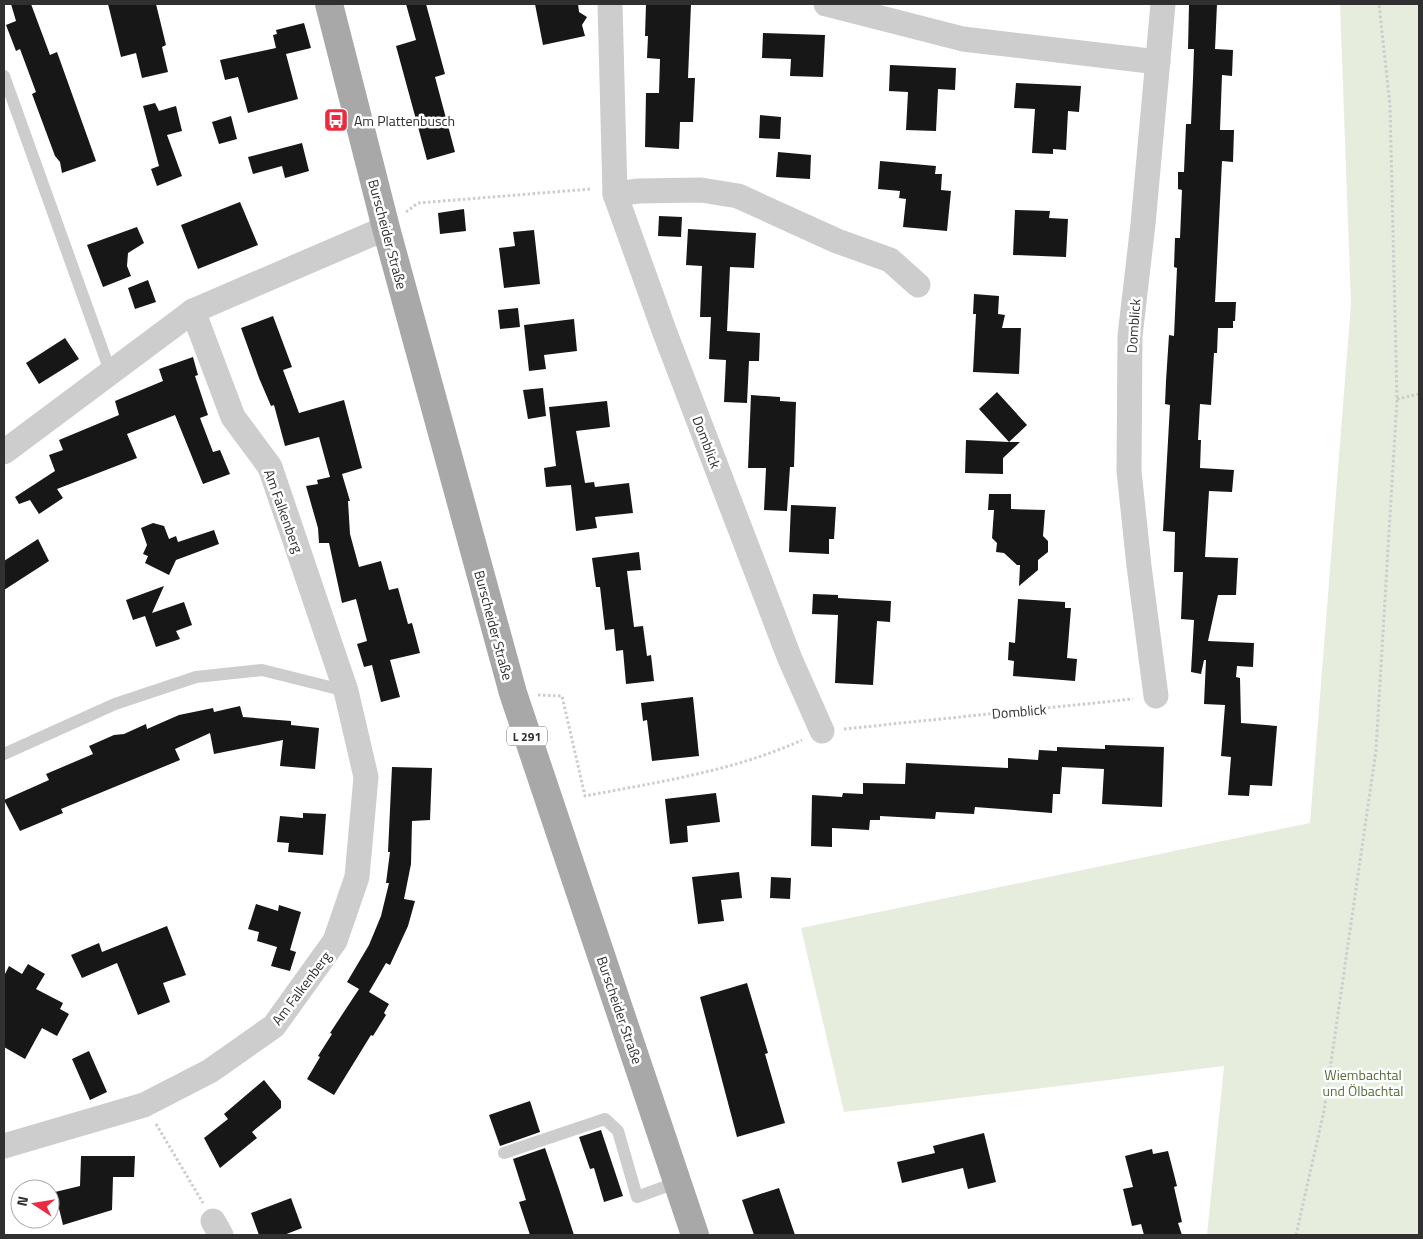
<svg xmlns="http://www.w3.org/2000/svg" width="1423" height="1239" font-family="'Titillium Web',sans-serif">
<rect width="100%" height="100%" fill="#fff"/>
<path fill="#e6eddd" d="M1340 4H1419V1235H1207L1224 1066 844 1112 801 928 1310 823 1351 304Z"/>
<g fill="#171717">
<path d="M11 4H31L50 55 57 52 96 161 62 173 60 162 55 156 32 94 36 92 20 49 16 51 6 25 16 21Z"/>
<path d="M108 4H156L166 45 162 47 168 72 142 78 136 53 121 57Z"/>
<path d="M406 4H426L445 74 435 77 455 152 427 160 396 46 416 40Z"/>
<path d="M535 4H578L579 12 587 17 582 25 585 36 543 45Z"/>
<path d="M646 4H691L688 78H695L693 122H680L679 149 645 147 646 93H659L660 59 647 58 648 36H645Z"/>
<path d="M1189 4H1217L1215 49 1233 50 1232 76 1222 75 1220 130H1234L1233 162 1222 161 1215 302H1236L1235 321H1233V328H1218L1217 353H1214L1211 405 1200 404 1198 440H1201L1200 468 1234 470 1232 492 1209 491 1205 557 1238 558 1236 595H1218L1208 641 1254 643 1253 667 1237 666 1236 677 1240 678 1241 723 1277 726 1272 786 1250 785 1249 796 1228 795 1231 757 1221 756 1225 705 1204 704 1206 660H1204L1201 674 1191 672 1194 620 1181 619 1183 572H1174L1175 532 1163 531 1170 405 1165 404 1166 381 1169 335 1174 336 1177 268 1174 267 1175 238H1180L1182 190 1178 189V172H1184L1186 124H1191L1193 79 1194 49H1188Z"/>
<path d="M304 23 311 48 286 54 298 99 248 113 238 77 225 80 220 60 276 48 273 35 277 34 276 30Z"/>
<path d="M763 33 825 35 823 77 790 76 791 59 762 58Z"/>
<path d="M890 65 956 68 955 90 938 89 936 131 906 130 908 92 889 91Z"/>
<path d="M1016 83 1081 86 1079 112 1068 111 1066 150 1053 149V154L1032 153 1035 109 1014 108Z"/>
<path d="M155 103 159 111 176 106 182 131 167 135 182 176 157 186 151 169 159 166 143 106Z"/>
<path d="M760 115 781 117 780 139 759 138Z"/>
<path d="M231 116 237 139 219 144 212 122Z"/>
<path d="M302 143 309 171 285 178 282 166 253 174 248 157Z"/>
<path d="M778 152 811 155 810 179 776 177Z"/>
<path d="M880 161 936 166 935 174H942L941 190 951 191 947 231 903 227 906 199 899 198 900 191 878 189Z"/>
<path d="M240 202 258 245 198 269 181 225Z"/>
<path d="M464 209 466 231 440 234 438 213Z"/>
<path d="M1015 210 1050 211 1049 218 1068 219 1066 257 1013 255Z"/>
<path d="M659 216 682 217 681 237 658 236Z"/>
<path d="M137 227 144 243 128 253 127 266 131 276 103 287 87 245Z"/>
<path d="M688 229 756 233 754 268 730 267 727 331 760 333 759 361H749L747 403 724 402 726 360 709 359 711 317H700L702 266 686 265Z"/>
<path d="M534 230 540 284 504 288 499 248 515 246 513 232Z"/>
<path d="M148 280 156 302 135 309 128 288Z"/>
<path d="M974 294 999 296 998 314 1005 315 1002 328H1021L1019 374 973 372 976 314H973Z"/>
<path d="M518 308 520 327 500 329 498 310Z"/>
<path d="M273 316 292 367 283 370 299 413 344 400 362 468 342 474 350 501H348L350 534 359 567 381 561 389 590 398 588 408 624 412 623 420 653 390 660 400 697 381 702 372 665 364 667 357 644 367 641 356 599 342 603 329 543H319L318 528 306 486 318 484 317 480 330 477 319 437 285 446 274 405 271 406 259 378 241 328Z"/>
<path d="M574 319 577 351 544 355 546 369 529 371 524 325Z"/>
<path d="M65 338 79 359 39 384 26 363Z"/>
<path d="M193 357 198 375 195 376 208 415 200 418 213 452 220 450 230 474 203 484 175 415 127 434 137 458 57 489 63 498 39 514 30 500 19 504 15 497 55 471 49 455 63 450 59 440 119 415 115 401 163 381 159 369Z"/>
<path d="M543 388 546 416 528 419 523 390Z"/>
<path d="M997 392 1027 425 1009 442H1020L1003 458V474L965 473 966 440 1009 442 979 409Z"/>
<path d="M751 395 780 397V401L796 402 794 467H790L787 511 764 510 766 468H748Z"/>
<path d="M607 401 610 427 576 431 585 483 594 482 595 487 629 483 633 513 595 517 597 528 576 531 571 485 546 487 544 468 556 466 549 407Z"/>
<path d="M989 494H1011V509L1045 510 1043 536 1048 541V552L1038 560V570L1019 586 1020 565H1017L1004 553 996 552 997 543 992 538 994 510H988Z"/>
<path d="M791 505 836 507 834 539H829V554L789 552Z"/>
<path d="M153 523 164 526 169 539 176 536 178 542 214 530 219 544 176 560 169 575 145 563 148 556 143 554 147 545 141 528Z"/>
<path d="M38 539 49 561 4 590V561Z"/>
<path d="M639 552 641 570 627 571 634 627 643 626 647 656 651 655 654 681 626 684 623 650 616 651 614 629 605 630 600 587H596L592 558Z"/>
<path d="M164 586 152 613 184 602 192 625 176 631 180 639 156 647 145 616 133 620 126 600Z"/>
<path d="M813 594 838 595V598L891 601 890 622 877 621 873 685 835 683 838 615 812 614Z"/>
<path d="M1018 599 1065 602V608H1071L1067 658 1077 659 1075 681 1013 676 1014 661 1008 660 1009 642 1015 643Z"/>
<path d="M693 697 699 756 652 761 647 720 643 721 641 703Z"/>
<path d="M240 706 243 717 291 721V725L319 728 315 769 280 766 283 740 214 754 210 733 175 749 180 760 61 809 63 813 20 831 4 800 49 780 46 774 93 754 89 746 114 735 124 734 146 724 147 729 179 715 213 708 214 712Z"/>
<path d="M1105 745 1164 747 1162 807 1102 804 1104 769 1062 767 1060 794H1053L1052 813 975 807 974 814 936 812 935 819 880 816V820H870L869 830 832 828V847L811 846 812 795 842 797 843 793 863 794V783L905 784 906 763 1008 768V758L1038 760 1039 750 1057 751V747L1105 749Z"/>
<path d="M392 767 432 768 430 820 412 821 411 864 404 899 415 901 408 926 390 965 386 963 369 992 389 1004 384 1013 386 1015 373 1036 371 1035 334 1095 307 1079 320 1057 318 1056 332 1034 330 1033 359 989 347 982 369 945 381 916 389 883H386L390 852H388Z"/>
<path d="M716 793 720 822 687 826 688 842 670 844 665 799Z"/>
<path d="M303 813 326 814 323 855 288 852 289 843 277 842 280 816 303 818Z"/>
<path d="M739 872 742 898 721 900 724 921 698 924 692 877Z"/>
<path d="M771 877 791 878 790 899 770 898Z"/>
<path d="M256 904 278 911 279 905 301 912 290 950 296 952 290 971 271 966 277 947 257 941 259 932 248 929Z"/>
<path d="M167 926 186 975 163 983 170 1002 138 1015 117 963 82 978 71 955 99 943 102 952Z"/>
<path d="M28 964 45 974 36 989 63 1003 60 1009 69 1014 57 1036 42 1028 25 1059 4 1047V976L9 966 22 974Z"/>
<path d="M747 983 768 1053 765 1054 785 1123 737 1137 700 997Z"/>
<path d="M89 1051 107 1092 90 1100 72 1059Z"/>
<path d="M264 1080 281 1101V1108L252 1132 257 1138 220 1168 204 1138 228 1119 224 1114Z"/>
<path d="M530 1101 540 1132 500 1146 489 1115Z"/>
<path d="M601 1130 623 1196 604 1202 594 1168 590 1169 579 1137Z"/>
<path d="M984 1133 996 1182 968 1189 963 1168 902 1183 897 1162 935 1153 933 1146Z"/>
<path d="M545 1148 559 1189 574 1235H530L519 1202 526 1200 513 1159Z"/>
<path d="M1152 1149 1153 1154 1168 1151 1177 1186 1174 1187 1182 1222 1178 1223 1182 1235H1144L1141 1224 1132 1226 1123 1189 1133 1187 1125 1156Z"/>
<path d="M81 1156H135L134 1177H113L112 1210 63 1225 55 1192 80 1186Z"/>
<path d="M779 1188 795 1235H754L742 1200Z"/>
<path d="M291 1198 302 1228 284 1235H259L251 1213Z"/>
</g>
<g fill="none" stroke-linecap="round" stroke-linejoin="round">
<g stroke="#cdcdcd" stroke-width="3" stroke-dasharray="2.5 2.5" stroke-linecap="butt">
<path d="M406 212 418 203 591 189"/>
<path d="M1397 399 1419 394"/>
<path d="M538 695 562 696 585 796C658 782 734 771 802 740"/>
<path d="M844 729 1133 699"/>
<path d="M156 1124 203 1203"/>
<path d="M1296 1235 1324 1111 1376 750 1397 399 1390 106 1379 4"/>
</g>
<g stroke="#cdcdcd" stroke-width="12">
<path d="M4 76 110 371"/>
<path d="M4 754 115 704 196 677 262 670 346 691"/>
<path d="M504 1153 605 1119 618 1131 637 1197 678 1182"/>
</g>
<g stroke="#cdcdcd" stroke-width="25">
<path d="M610 4 615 194 665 333 790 659 822 731"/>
<path d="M826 4 963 39 1158 62"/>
<path d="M615 194 639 191 701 190 738 196 837 241 890 260 918 285"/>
<path d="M4 452 193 311 386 228"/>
<path d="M1156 696 1139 566 1129 471 1130 336 1143 224 1163 4"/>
<path d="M4 1146 144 1105 210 1071 274 1026 335 941 357 877 366 777 346 691 270 467 233 417 193 311"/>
<path d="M213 1221 221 1235"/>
</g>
<path stroke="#a8a8a8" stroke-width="28" d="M329 4 386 228 513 693 695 1235"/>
</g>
<defs>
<symbol id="bus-square" viewBox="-11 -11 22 22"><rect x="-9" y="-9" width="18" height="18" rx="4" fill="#ed2b40" stroke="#fff"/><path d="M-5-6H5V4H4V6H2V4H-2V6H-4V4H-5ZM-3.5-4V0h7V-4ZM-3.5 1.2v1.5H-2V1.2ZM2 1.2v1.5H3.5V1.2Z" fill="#fff"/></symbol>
</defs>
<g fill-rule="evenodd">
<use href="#bus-square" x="322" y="106" width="28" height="28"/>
</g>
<g text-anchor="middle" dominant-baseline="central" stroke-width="5" stroke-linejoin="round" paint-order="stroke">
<rect fill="#fff" stroke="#6e6e6e" stroke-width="1" x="507" y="726.5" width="40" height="19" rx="4"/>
<g font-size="12" font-weight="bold" fill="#303030">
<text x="527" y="736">L 291</text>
</g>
<g font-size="14" fill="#303030" stroke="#fff" text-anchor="start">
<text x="354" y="120">Am Plattenbusch</text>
</g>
<g font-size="14" fill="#303030" stroke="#fff">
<text transform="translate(388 234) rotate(75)">Burscheider Straße</text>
<text transform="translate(1133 326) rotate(-86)">Domblick</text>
<text transform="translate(707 442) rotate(69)">Domblick</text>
<text transform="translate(284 511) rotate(70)">Am Falkenberg</text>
<text transform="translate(494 625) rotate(75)">Burscheider Straße</text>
<text transform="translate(1019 711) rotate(-5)">Domblick</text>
<text transform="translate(301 988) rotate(-53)">Am Falkenberg</text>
<text transform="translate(620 1010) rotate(71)">Burscheider Straße</text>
</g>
<g font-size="14" fill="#546e3a" stroke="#fff">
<text x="1363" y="1074">Wiembachtal<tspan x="1363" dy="16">und Ölbachtal</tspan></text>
</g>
</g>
<rect width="1423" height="1239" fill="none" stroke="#303030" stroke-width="10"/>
<g transform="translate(35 1204) rotate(282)"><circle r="24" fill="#ffffff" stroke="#acacac"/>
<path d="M0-4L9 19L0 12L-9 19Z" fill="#ed2b40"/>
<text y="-8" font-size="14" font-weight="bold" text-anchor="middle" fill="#303030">N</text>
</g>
</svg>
